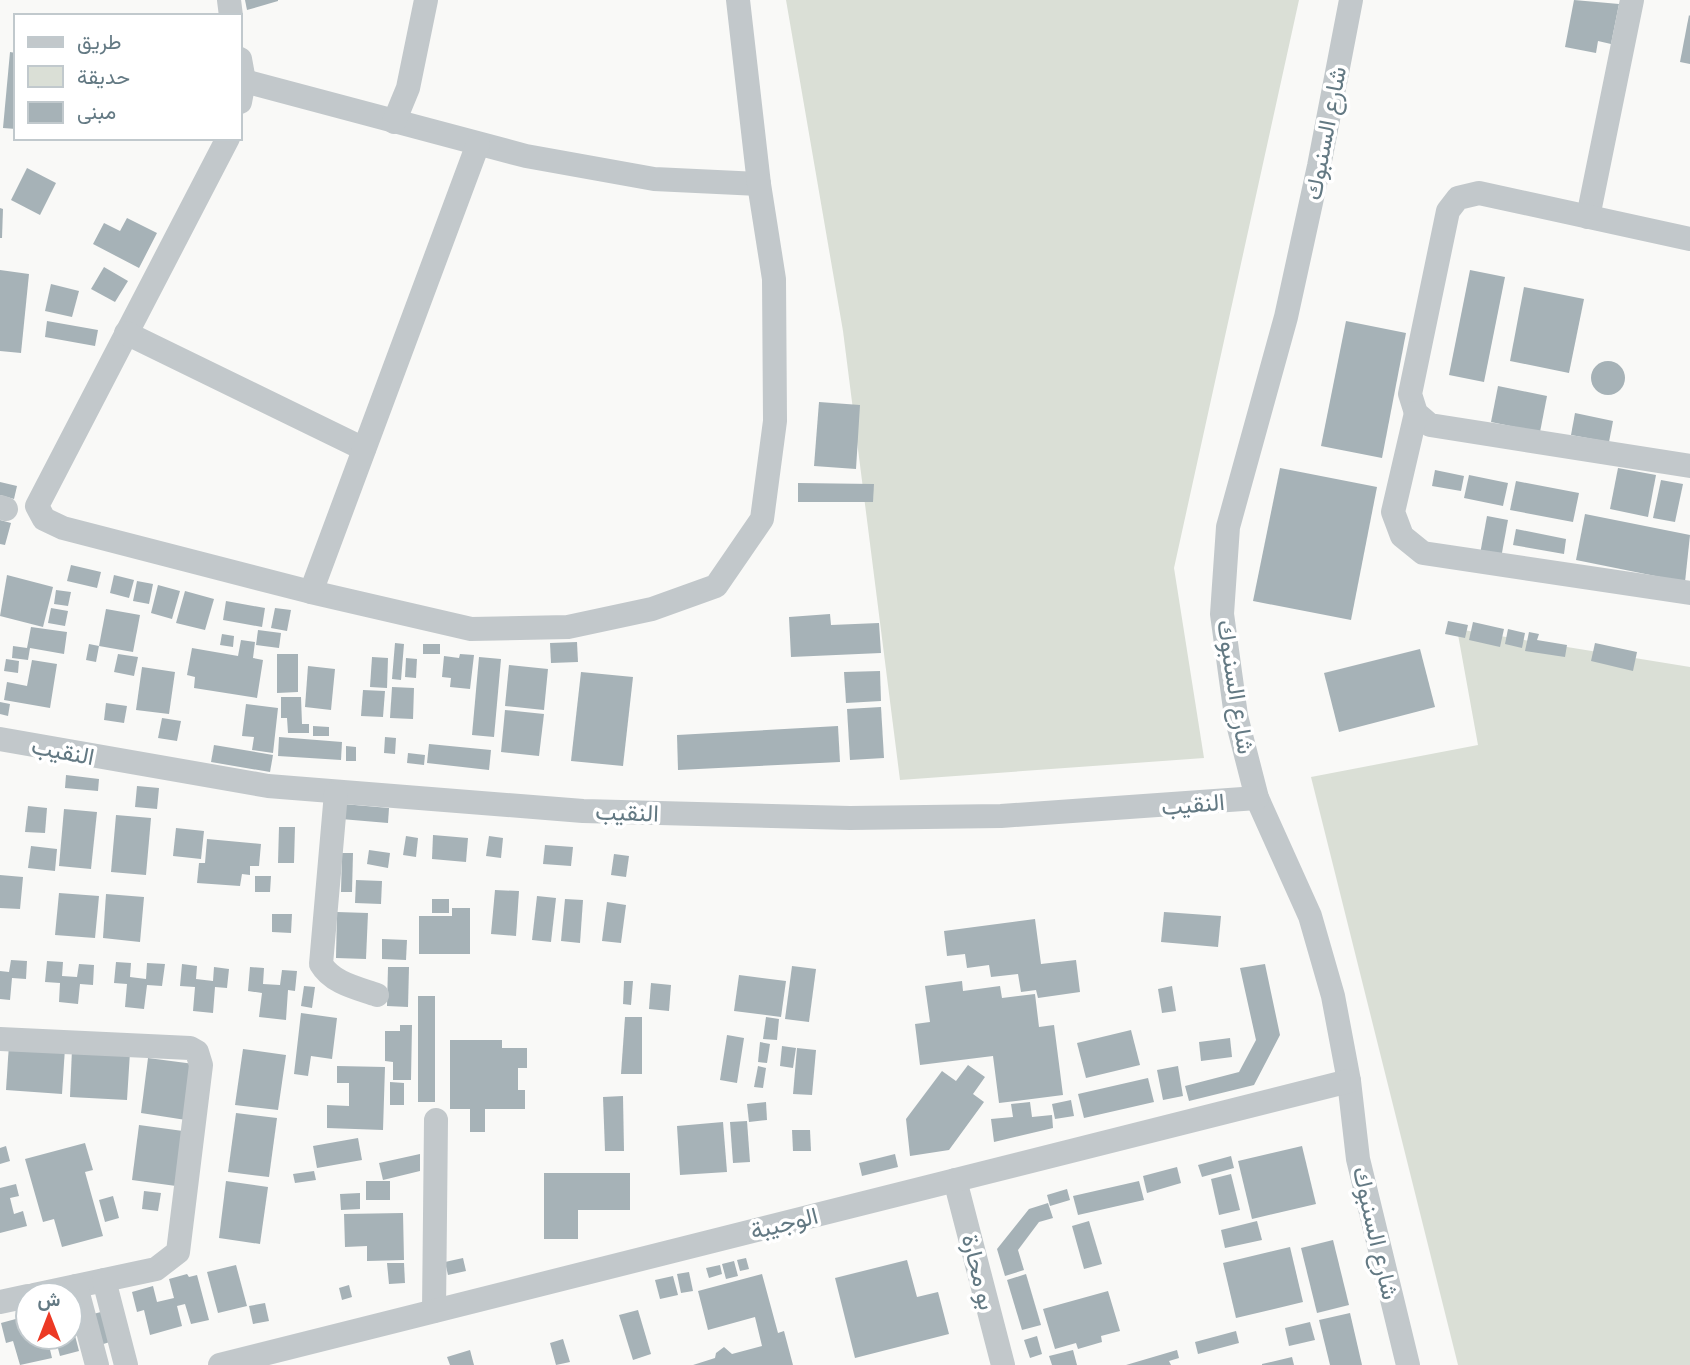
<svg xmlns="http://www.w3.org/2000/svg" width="1690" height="1365" font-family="'PT Sans',Vazirmatn,sans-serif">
<rect width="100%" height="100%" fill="#f9f9f7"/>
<g fill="#dadfd6">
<path d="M786 0H1299L1174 568 1204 758 900 780 843 331Z"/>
<path d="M1457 629 1690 667V1365H1458L1311 777 1478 745Z"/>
</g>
<g fill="#a6b2b7">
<path d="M245 0H278V1L247 10Z"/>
<path d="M1574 0 1619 4 1611 44 1598 41 1596 53 1565 47Z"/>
<path d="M1689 15 1690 16V64L1680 62Z"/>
<path d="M10 52 16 53V129L3 128Z"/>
<path d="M27 168 56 183 40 215 11 200Z"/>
<path d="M0 208 3 209 2 238H0Z"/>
<path d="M127 218 157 233 139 268 93 244 104 223 120 231Z"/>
<path d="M104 267 128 281 115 302 91 289Z"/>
<path d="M0 270 29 274 21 353 0 351Z"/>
<path d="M1470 270 1505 277 1484 382 1449 375Z"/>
<path d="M51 284 79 291 72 317 45 311Z"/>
<path d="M1524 287 1584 299 1569 373 1510 361Z"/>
<path d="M47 321 98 330 95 346 45 337Z"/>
<path d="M1346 321 1406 333 1382 458 1321 446Z"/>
<circle cx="1608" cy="378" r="17"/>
<path d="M1498 386 1547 396 1540 432 1491 422Z"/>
<path d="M819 402 860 405 856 469 814 466Z"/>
<path d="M1575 413 1613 421 1609 442 1571 435Z"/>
<path d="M1280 468 1377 487 1351 620 1253 601Z"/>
<path d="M1618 468 1656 475 1648 517 1610 509Z"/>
<path d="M1435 470 1464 476 1461 491 1432 486Z"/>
<path d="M1469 475 1508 483 1503 506 1464 498Z"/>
<path d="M1661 480 1683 484 1675 522 1653 518Z"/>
<path d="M1516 481 1579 493 1573 522 1510 510Z"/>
<path d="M0 482 17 486 14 499 0 495Z"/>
<path d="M798 483 874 484 873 502H798Z"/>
<path d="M1585 514 1690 535 1685 582 1576 560Z"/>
<path d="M1487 516 1508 520 1501 558 1480 554Z"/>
<path d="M0 520 11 523 5 545 0 544Z"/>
<path d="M1516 529 1566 539 1564 554 1513 545Z"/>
<path d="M71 565 101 572 97 588 67 581Z"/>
<path d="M7 575 53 587 43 627 0 616Z"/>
<path d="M114 575 134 580 129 598 110 593Z"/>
<path d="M137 581 153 584 149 604 133 601Z"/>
<path d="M158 585 180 591 172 619 151 613Z"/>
<path d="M56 590 71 592 68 606 54 604Z"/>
<path d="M185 591 214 599 205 630 176 623Z"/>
<path d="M226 601 265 608 262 627 223 620Z"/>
<path d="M51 608 68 611 65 626 48 623Z"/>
<path d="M275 608 291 610 287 631 271 628Z"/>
<path d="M106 609 140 615 133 652 99 646Z"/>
<path d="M830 614 831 625 879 623 881 653 791 657 789 617Z"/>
<path d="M1448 621 1468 625 1465 638 1445 634Z"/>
<path d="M1473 622 1504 629 1500 647 1469 640Z"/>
<path d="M31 627 67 632 64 654 30 648 28 660 12 658 13 646 27 648Z"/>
<path d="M1508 629 1525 633 1522 648 1505 644Z"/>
<path d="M258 630 281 633 279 648 256 645Z"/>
<path d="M1529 632 1539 634 1537 640 1567 645 1565 657 1525 651Z"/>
<path d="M222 634 234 636 233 647 220 645Z"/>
<path d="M241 640 255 642 253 658 263 660 257 698 194 688 195 677 187 675 192 648 238 656Z"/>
<path d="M577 642 578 662 551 663 550 643Z"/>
<path d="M395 643 404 644 401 680 392 679Z"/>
<path d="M1595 643 1637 652 1633 671 1591 661Z"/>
<path d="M89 644 99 646 96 662 86 660Z"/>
<rect x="423" y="644" width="17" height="10"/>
<path d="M1420 649 1435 707 1339 732 1324 673Z"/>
<path d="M118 654 138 657 134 676 114 672Z"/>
<path d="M277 654H298V692L277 693Z"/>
<path d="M460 654 474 655 470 689 450 687 451 678 442 677 444 656 459 658Z"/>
<path d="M372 657 388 658 387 688 370 687Z"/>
<path d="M479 657 501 659 494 737 472 735Z"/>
<path d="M406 658 417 659 416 678 405 677Z"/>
<path d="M6 659 19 661 18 673 4 671Z"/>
<path d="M32 660 57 664 50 708 4 700 7 682 27 686Z"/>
<path d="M509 665 548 669 544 710 505 706Z"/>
<path d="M308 666 335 669 331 710 305 707Z"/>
<path d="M142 667 175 672 169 714 136 710Z"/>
<path d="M880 671 881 701 846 703 844 672Z"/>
<path d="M581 672 633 677 623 766 571 761Z"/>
<path d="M392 687 414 688 413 719 390 718Z"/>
<path d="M363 690 385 691 383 717 361 716Z"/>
<path d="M281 697H301L302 724H309V733H288L287 718H281Z"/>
<path d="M0 702 10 704 8 716 0 714Z"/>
<path d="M106 703 127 706 124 723 104 720Z"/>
<path d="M246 704 278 708 273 753 252 750 254 737 242 736Z"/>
<path d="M881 707 884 758 850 760 847 709Z"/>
<path d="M505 710 544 714 539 756 501 752Z"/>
<path d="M162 718 181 721 177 741 158 738Z"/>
<path d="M313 726 329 727V736H313Z"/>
<path d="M838 726 840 762 678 770 677 735Z"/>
<path d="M279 737 342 742 341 760 278 756Z"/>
<path d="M385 737 396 738 395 754 384 753Z"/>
<path d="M429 744 491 750 489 770 427 763Z"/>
<path d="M214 745 273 755 270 772 211 762Z"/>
<path d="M346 746 356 747V761H346Z"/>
<path d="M408 753 425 755 424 765 407 763Z"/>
<path d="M66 775 99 779 98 791 65 788Z"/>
<path d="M137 786 159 788 157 809 135 807Z"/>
<path d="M343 804 389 808 388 823 341 819Z"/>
<path d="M28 806 47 808 45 833 25 832Z"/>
<path d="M64 809 97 812 91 869 59 866Z"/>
<path d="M116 815 151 818 146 875 111 872Z"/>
<path d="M279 827H295L294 863H278Z"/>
<path d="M176 828 204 831 201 859 173 856Z"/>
<path d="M433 835 468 838 466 862 432 859Z"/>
<path d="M406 836 418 838 416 857 403 855Z"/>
<path d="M489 836 503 838 501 858 486 856Z"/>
<path d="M207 839 261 844 259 866H250V875L242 874 240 886 197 883 199 863H205Z"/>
<path d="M545 845 573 847 571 866 543 864Z"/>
<path d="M31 846 57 849 55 871 28 868Z"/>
<path d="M369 850 390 853 388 868 367 864Z"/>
<path d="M342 853H353L352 892H341Z"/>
<path d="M614 854 629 856 626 877 611 875Z"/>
<path d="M0 875 23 877 20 909 0 908Z"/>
<path d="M255 876H271L270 892H255Z"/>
<path d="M356 880 382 881 381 904 355 903Z"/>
<path d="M495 890 519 891 516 936 491 934Z"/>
<path d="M59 893 99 896 95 938 55 935Z"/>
<path d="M106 894 144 897 140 942 103 938Z"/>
<path d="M537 896 556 898 551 942 532 940Z"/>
<rect x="432" y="899" width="17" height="14"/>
<path d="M565 899 583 900 580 943 561 941Z"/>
<path d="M607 902 626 905 621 943 602 941Z"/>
<path d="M452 908H470V954H419V916H452Z"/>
<path d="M337 912 368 913 366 959 336 958Z"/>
<path d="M1164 912 1221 916 1218 947 1161 942Z"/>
<path d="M272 914H292L291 933 272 932Z"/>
<path d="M1035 919 1041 964 1076 960 1080 992 1038 998 1036 990 1021 992 1018 974 991 977 989 965 967 968 965 954 947 956 944 931Z"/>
<path d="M382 939 407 940 406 960 382 959Z"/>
<path d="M11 960 27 961 26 979 12 978 10 1000 0 999V971L9 972Z"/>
<path d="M47 961 63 962 62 976 77 977 79 964 94 965 93 985 80 984 78 1004 59 1002 60 983 45 982Z"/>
<path d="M116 962 131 963 130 977 146 979 147 963 165 964 162 986 147 985 144 1009 125 1007 127 984 114 983Z"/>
<path d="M182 964 197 966 196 979 213 981 214 967 229 969 227 988 215 987 213 1013 193 1011 195 987 180 986Z"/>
<path d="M1265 964 1280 1035 1254 1085 1189 1101 1185 1086 1239 1072 1256 1040 1240 968Z"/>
<path d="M792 966 816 969 809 1022 785 1019Z"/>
<path d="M250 967 264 968 263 984 280 985 282 970 297 971 295 991 288 990 286 1020 259 1017 262 993 248 991Z"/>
<path d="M388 967H409L408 1007 387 1006Z"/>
<path d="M739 975 786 981 781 1017 734 1011Z"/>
<path d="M624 981H633L631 1005 623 1004Z"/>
<path d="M962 981 963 991 1000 986 1002 998 1035 994 1039 1027 1054 1025 1063 1095 999 1103 993 1056 920 1065 915 1024 930 1022 925 986Z"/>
<path d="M651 983 671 985 669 1011 649 1009Z"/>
<path d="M304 986 315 987 312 1008 301 1006Z"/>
<path d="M1172 986 1176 1011 1162 1013 1158 989Z"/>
<rect x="418" y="996" width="17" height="106"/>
<path d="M301 1013 337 1018 332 1059 311 1056 308 1076 294 1074Z"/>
<path d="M625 1017H642V1074H621Z"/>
<path d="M766 1017 779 1019 777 1040 763 1039Z"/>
<path d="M400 1025H412L411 1080H393V1062L385 1061V1031H400Z"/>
<path d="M1131 1030 1140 1065 1086 1078 1077 1043Z"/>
<path d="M727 1035 744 1038 737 1083 720 1080Z"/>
<path d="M1230 1038 1232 1057 1201 1061 1199 1042Z"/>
<path d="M450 1040H502V1048H527V1068H518V1090H525V1109H485V1132H470V1109H450Z"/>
<path d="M760 1042 770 1044 767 1063 758 1062Z"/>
<path d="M9 1044 65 1048 62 1094 6 1090Z"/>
<path d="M782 1046 796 1048 793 1068 780 1066Z"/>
<path d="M797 1048 816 1050 812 1095 793 1094Z"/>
<path d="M72 1049 130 1052 127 1100 70 1097Z"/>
<path d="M243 1049 286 1055 278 1110 235 1105Z"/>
<path d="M148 1058 194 1064 186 1120 141 1113Z"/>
<path d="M968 1065 985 1077 973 1094 984 1102 949 1150 910 1156 906 1119 942 1071 956 1081Z"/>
<path d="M337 1066 385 1067 383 1130 327 1128V1105L349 1106V1083H337Z"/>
<path d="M758 1066 766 1068 763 1088 754 1087Z"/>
<path d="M1178 1066 1183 1096 1163 1100 1157 1070Z"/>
<path d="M1148 1078 1154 1102 1084 1118 1078 1094Z"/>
<path d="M390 1082 404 1083V1105H390Z"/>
<path d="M623 1096 624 1151H605L603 1097Z"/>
<path d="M1071 1100 1074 1116 1055 1119 1052 1104Z"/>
<path d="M766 1102 767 1120 749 1122 747 1104Z"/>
<path d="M1030 1102 1032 1117 1052 1115 1053 1128 994 1142 991 1119 1013 1117 1011 1104Z"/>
<path d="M236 1113 277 1118 269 1177 228 1172Z"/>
<path d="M747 1121 750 1162 733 1163 730 1122Z"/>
<path d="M723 1122 727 1172 680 1175 677 1126Z"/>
<path d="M139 1125 183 1131 176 1186 132 1180Z"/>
<path d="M792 1130H810L811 1151H793Z"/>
<path d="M358 1138 362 1160 317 1168 313 1146Z"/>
<path d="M85 1143 93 1170 85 1172 103 1236 62 1247 54 1219 43 1222 25 1159Z"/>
<path d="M6 1146 10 1161 0 1164V1148Z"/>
<path d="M1302 1146 1316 1204 1252 1219 1238 1161Z"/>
<path d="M420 1154V1171L383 1180 379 1163Z"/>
<path d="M895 1154 898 1167 862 1176 859 1163Z"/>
<path d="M1231 1156 1234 1168 1202 1177 1198 1165Z"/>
<path d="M1177 1167 1181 1183 1147 1193 1143 1176Z"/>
<path d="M314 1171 316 1180 295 1183 293 1174Z"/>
<path d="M544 1173H630V1210H578V1239H544Z"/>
<path d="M1231 1174 1240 1210 1219 1215 1211 1179Z"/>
<path d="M226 1181 268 1187 260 1244 219 1238Z"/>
<rect x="366" y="1181" width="24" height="19"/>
<path d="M1139 1181 1144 1200 1078 1215 1073 1196Z"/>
<path d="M16 1184 19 1196 10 1198 14 1214 23 1211 27 1226 0 1233V1188Z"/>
<path d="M1067 1189 1070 1200 1050 1206 1047 1195Z"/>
<path d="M144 1191 161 1193 158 1211 142 1209Z"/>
<path d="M360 1193V1209L341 1210 340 1194Z"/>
<path d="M113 1196 119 1218 105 1222 99 1200Z"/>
<path d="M1048 1203 1053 1218 1039 1222 1018 1250 1024 1270 1005 1276 997 1249 1029 1209Z"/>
<path d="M403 1213 404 1260 367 1261V1246L345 1247 344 1214Z"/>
<path d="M1089 1221 1102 1264 1084 1269 1072 1226Z"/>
<path d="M1257 1221 1262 1240 1225 1248 1221 1230Z"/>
<path d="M1333 1240 1349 1305 1317 1313 1301 1248Z"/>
<path d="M1290 1247 1303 1302 1236 1318 1223 1263Z"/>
<path d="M463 1258 466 1271 448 1275 445 1262Z"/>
<path d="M746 1258 749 1269 740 1271 737 1260Z"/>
<path d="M907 1260 917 1297 938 1292 949 1334 855 1358 835 1278Z"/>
<path d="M734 1261 738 1276 726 1279 722 1264Z"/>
<path d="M387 1263H404L405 1283 389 1284Z"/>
<path d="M236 1265 247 1306 218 1313 207 1272Z"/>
<path d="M720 1265 722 1274 709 1278 706 1268Z"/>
<path d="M689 1272 693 1291 681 1293 677 1274Z"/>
<path d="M187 1274 189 1277 197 1275 209 1320 191 1324 185 1304 177 1306 182 1326 150 1335 144 1310 137 1312 132 1292 153 1286 157 1302 174 1298 169 1279Z"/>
<path d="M762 1274 778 1333 784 1331 793 1365H693L715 1358 716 1353 724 1347 732 1354 762 1346 755 1317 708 1330 698 1291Z"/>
<path d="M1026 1274 1041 1325 1022 1330 1007 1280Z"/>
<path d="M673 1276 678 1295 660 1299 655 1280Z"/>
<path d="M349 1285 352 1297 342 1300 339 1288Z"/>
<path d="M1108 1291 1120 1331 1101 1336 1102 1342 1078 1349 1076 1343 1055 1349 1043 1309Z"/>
<path d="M265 1303 269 1321 253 1324 249 1306Z"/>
<path d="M638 1310 651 1354 633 1360 619 1315Z"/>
<path d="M105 1311 113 1341 97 1346 89 1315Z"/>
<path d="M1350 1313 1362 1365H1330L1319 1320Z"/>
<path d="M23 1317 28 1337H47L52 1358 20 1365 13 1341 6 1343 1 1323Z"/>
<path d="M71 1320 79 1351 60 1356 55 1337H70Z"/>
<path d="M1310 1322 1315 1340 1289 1346 1285 1328Z"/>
<path d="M1236 1331 1239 1343 1198 1354 1195 1342Z"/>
<path d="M1037 1336 1042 1354 1030 1358 1024 1340Z"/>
<path d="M563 1339 570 1362 556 1365 550 1343Z"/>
<path d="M470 1350 474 1365H450L447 1357Z"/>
<path d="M1073 1350 1077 1365H1052L1049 1356Z"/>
<path d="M1177 1350 1179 1358 1169 1361 1171 1365H1126Z"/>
<path d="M1292 1357 1294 1365H1262V1364Z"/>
</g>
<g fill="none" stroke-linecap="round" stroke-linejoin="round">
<g stroke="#c2c8cb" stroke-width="24">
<path d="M229 0 231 16"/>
<path d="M1351 0 1319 166 1286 317 1228 527 1222 614 1236 716 1257 798 1310 916 1333 996 1349 1081 1358 1159 1408 1365"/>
<path d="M240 59 244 81 240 102"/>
<path d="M244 81 526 156 654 179 759 184"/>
<path d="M394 122 408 88 426 0"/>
<path d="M228 138 37 506 44 519 63 528 311 592 471 629 568 627 652 609 716 586 762 519 775 421 774 279 759 184 738 0"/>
<path d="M1588 217 1632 0"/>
<path d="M1690 239 1479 193 1458 198 1448 211 1410 394 1416 413 1430 425 1690 466"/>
<path d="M126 333 364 449"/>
<path d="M1416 413 1393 512 1402 536 1423 553 1690 593"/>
<path d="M0 507 6 509"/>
<path d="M311 592 478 144"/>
<path d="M0 739 268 786 583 811 850 818 1001 816 1257 798"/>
<path d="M336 793 321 964C332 983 357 988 377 995"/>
<path d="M0 1039 190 1048 197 1052 201 1065 178 1252 156 1269 34 1295"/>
<path d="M955 1180 1003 1365"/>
<path d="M104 1280 126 1365"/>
<path d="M76 1286 97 1365"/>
<path d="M0 1302 28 1296"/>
<path d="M434 1311 436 1120"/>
<path d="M220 1365 1349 1081"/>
</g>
</g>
<g text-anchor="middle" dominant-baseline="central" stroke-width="7" stroke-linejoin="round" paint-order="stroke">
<g font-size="24" fill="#637983" stroke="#fff">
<text transform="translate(1325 133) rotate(-79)">شارع السنبوك</text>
<text transform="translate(1236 687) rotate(81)">شارع السنبوك</text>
<text transform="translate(63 751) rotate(11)">النقيب</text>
<text transform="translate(1193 804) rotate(-5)">النقيب</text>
<text transform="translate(627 812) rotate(2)">النقيب</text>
<text transform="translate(784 1223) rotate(-14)">الوجيبة</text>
<text transform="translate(1376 1233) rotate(77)">شارع السنبوك</text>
<text transform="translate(979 1272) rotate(76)">بو محارة</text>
</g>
</g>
<rect x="14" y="14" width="228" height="126" fill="#ffffff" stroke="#c1c9cd" stroke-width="2"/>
<rect x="28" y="37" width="35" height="10" fill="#c2c8cb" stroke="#c1c9cd" stroke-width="2"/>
<text x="77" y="49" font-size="21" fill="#637983">طريق</text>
<rect x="28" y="66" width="35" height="21" fill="#dadfd6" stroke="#c1c9cd" stroke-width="2"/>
<text x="77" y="84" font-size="21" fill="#637983">حديقة</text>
<rect x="28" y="102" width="35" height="21" fill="#a6b2b7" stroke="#c1c9cd" stroke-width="2"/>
<text x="77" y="119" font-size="21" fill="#637983">مبنى</text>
<g transform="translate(49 1316)"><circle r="33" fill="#ffffff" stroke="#c1c9cd" stroke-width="2"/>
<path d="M0-5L12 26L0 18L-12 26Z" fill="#ec3924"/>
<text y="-10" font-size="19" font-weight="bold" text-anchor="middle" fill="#637983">ش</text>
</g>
</svg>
